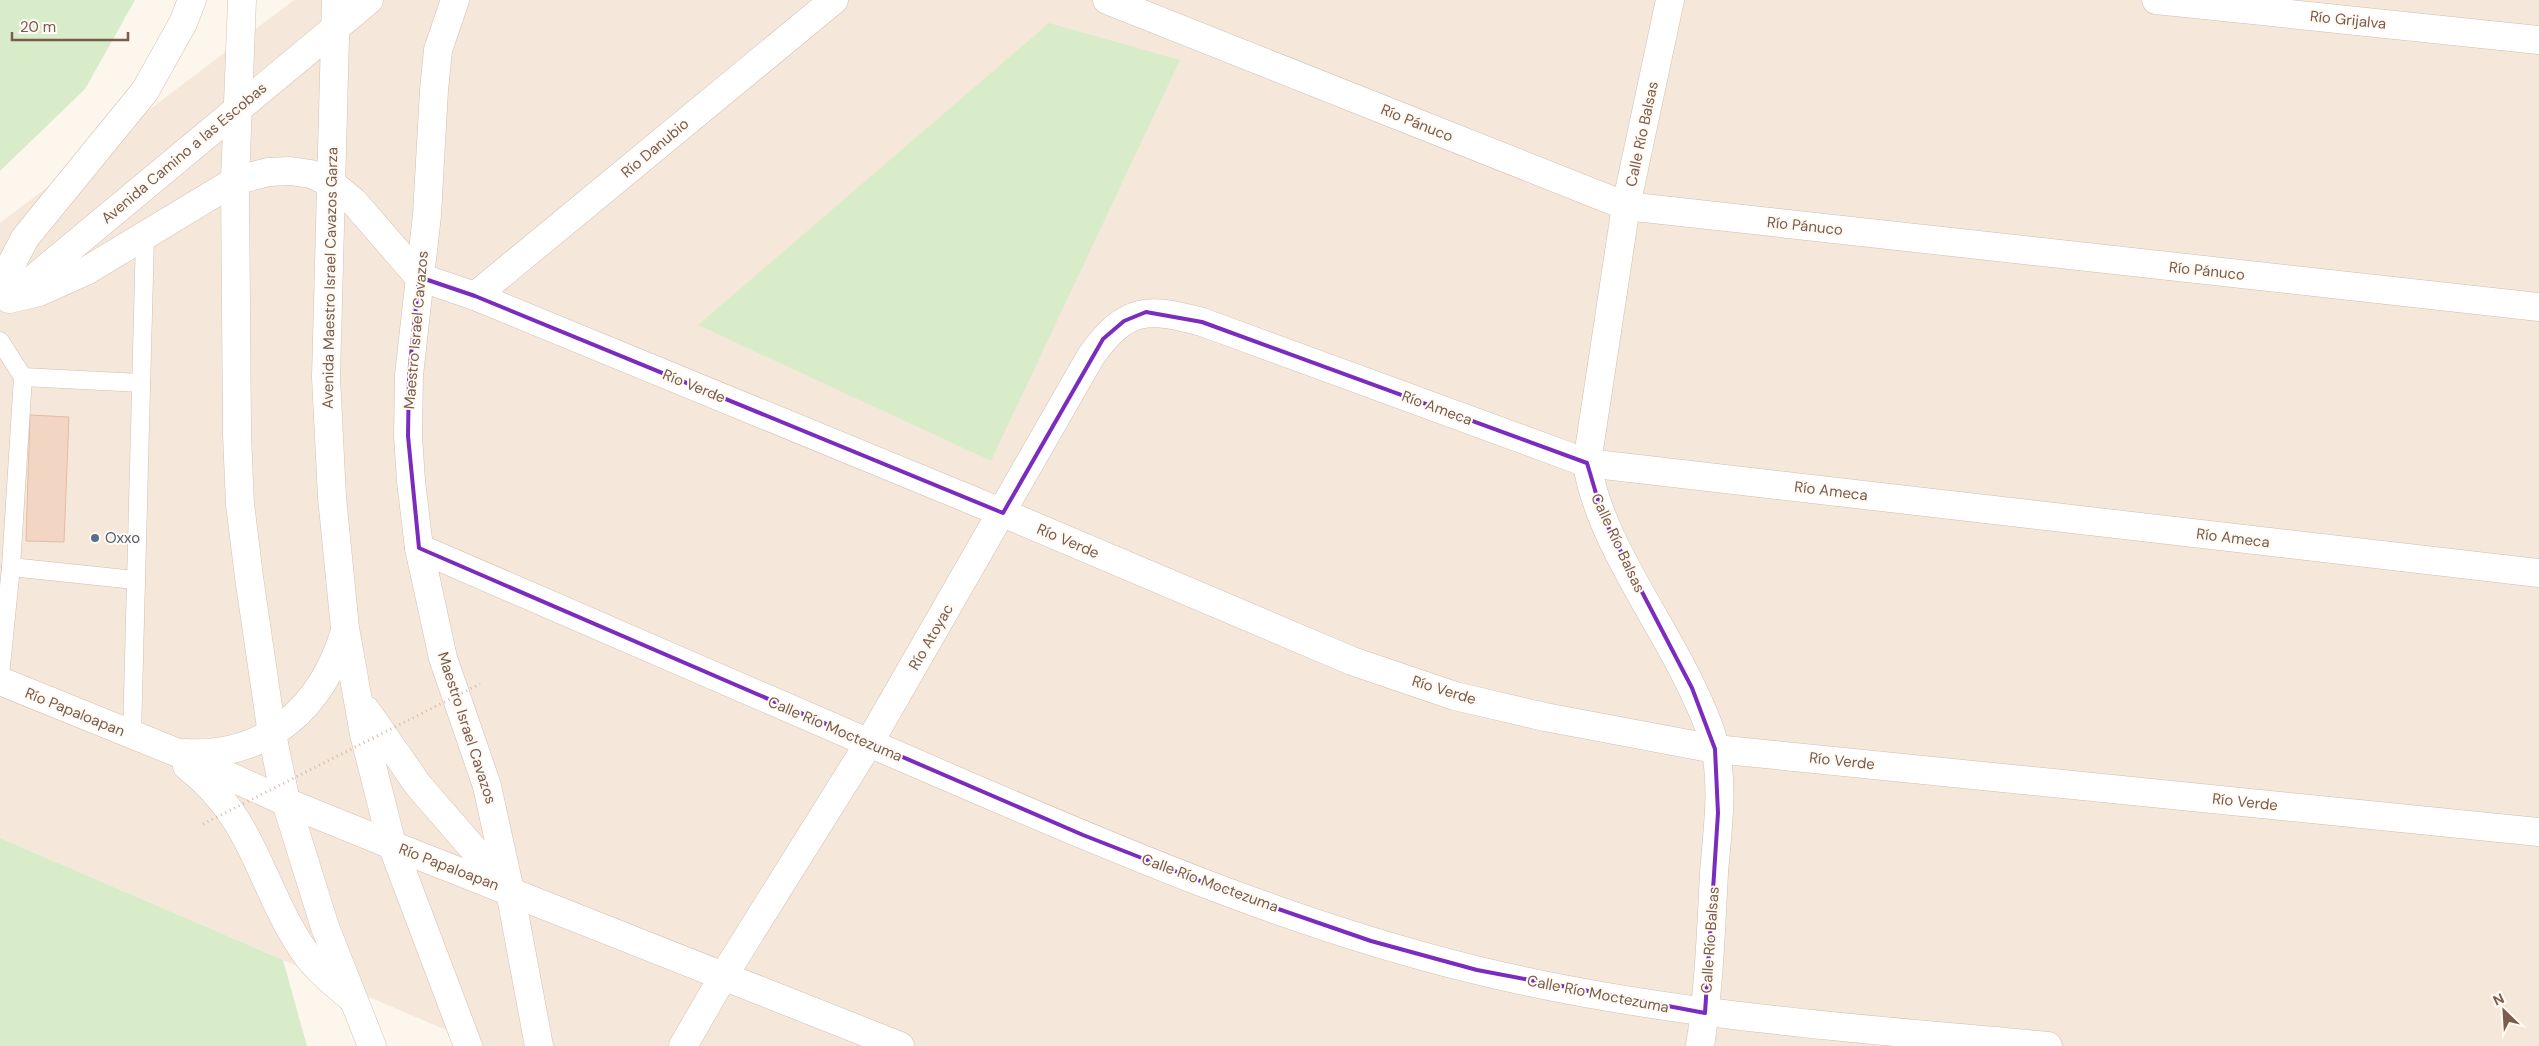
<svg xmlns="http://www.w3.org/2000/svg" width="2539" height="1046" font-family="'DM Sans',sans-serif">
<rect width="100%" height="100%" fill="#fdf6ec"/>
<path fill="#f5e8da" d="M294 0H2539V1046H483L0 838V223Z"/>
<g fill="#d8ecc9">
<path d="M0 0H135L85 89 0 171Z"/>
<path d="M1049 23 1180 60 991 461 698 325Z"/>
<path d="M0 838 283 960 307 1046H0Z"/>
</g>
<path fill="#f3d5c3" stroke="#e6bba3" d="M30 415 69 417 64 542 26 541Z"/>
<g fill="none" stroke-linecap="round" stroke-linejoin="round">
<defs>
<g id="lane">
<path d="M0 341 23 377 141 383"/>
<path d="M11 567 135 580"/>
<path d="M0 675 11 567 23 377"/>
<path d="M132 735 145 236"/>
</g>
<g id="street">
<path d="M455 0 438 50 434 90 427 215 409 375 408 436 411 481 419 548 443 658 487 786 510 891"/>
<path d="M1107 0 1626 206 2539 307"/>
<path d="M1670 0 1626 206 1587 463C1598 538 1660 619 1692 688 1701 707 1711 728 1715 748 1724 788 1717 833 1714 873 1711 931 1709 989 1700 1046"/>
<path d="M2156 0 2539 40"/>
<path d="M419 277 475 296 1003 513 1352 661 1455 696 1545 717 1715 749 2539 832"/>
<path d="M475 296 834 0"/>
<path d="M419 548C596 625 773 702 950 778 1121 852 1295 926 1476 970 1664 1016 1857 1028 2048 1046"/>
<path d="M392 845 900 1046"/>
<path d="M724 975 869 743 1091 356C1126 307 1147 307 1202 322L1587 463 2539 573"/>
</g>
<g id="secondary">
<path d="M242 0 235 181 237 435 240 504 249 577 272 734 286 802 325 927 372 1046"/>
<path d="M336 0 326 377 332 497 345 628 364 734 392 845 468 1046"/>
<path d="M0 286 25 238 145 91 183 23 192 0"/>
<path d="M20 290 369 0"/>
<path d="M9 299 39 292 86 271 235 181 268 172 290 171 311 174 331 183 354 202 419 277"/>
<path d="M0 681 178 753 286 802 392 845"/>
<path d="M366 710 418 785 510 891 539 1046"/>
<path d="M185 753C267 757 322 708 345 631"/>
<path d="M187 766C256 820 259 885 304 951 316 969 334 983 350 997"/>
<path d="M683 1046 724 975"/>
</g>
</defs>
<use href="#lane" stroke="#d1beb0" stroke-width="19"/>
<use href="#street" stroke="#d1beb0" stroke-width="29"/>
<use href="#secondary" stroke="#d6c0b0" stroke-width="29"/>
<use href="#lane" stroke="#fff" stroke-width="18"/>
<use href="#street" stroke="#fff" stroke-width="28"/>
<use href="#secondary" stroke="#fff" stroke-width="28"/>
<path stroke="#d9b8a5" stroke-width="3" stroke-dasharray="1 4" stroke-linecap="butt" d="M203 824 480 684"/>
</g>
<path fill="none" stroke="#7b2cbf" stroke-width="4" stroke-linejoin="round" d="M419 277 475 296 1003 513 1103 339 1124 321 1146 312 1202 322 1587 463 1603 517 1692 688 1715 749 1718 813 1705 1013 1477 970 1371 941 1226 891 1083 835 419 548 408 436 409 375Z"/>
<circle fill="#5c6f8a" stroke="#fffaf3" stroke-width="2" cx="95" cy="538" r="5"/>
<g text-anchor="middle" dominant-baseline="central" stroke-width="4" stroke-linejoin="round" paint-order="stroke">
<g font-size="15" fill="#7a5c4d" stroke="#fffaf3">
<text transform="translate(2348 20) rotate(6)">Río Grijalva</text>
<text transform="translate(1417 123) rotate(22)">Río Pánuco</text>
<text transform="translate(1642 134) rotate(-78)">Calle Río Balsas</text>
<text transform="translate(655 148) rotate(-40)">Río Danubio</text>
<text transform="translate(184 153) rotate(-40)">Avenida Camino a las Escobas</text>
<text transform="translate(1805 226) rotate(6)">Río Pánuco</text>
<text transform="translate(2207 271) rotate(6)">Río Pánuco</text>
<text transform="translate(330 278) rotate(-89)">Avenida Maestro Israel Cavazos Garza</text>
<text transform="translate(416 330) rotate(-85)">Maestro Israel Cavazos</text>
<text transform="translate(694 386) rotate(22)">Río Verde</text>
<text transform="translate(1437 408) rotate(20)">Río Ameca</text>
<text transform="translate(1831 491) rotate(7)">Río Ameca</text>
<text transform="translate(2233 538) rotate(7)">Río Ameca</text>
<text transform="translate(1068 541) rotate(23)">Río Verde</text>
<text transform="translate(1618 543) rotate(65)">Calle Río Balsas</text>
<text transform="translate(931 637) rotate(-60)">Río Atoyac</text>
<text transform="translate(1444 690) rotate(17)">Río Verde</text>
<text transform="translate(75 712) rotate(22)">Río Papaloapan</text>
<text transform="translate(467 728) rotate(72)">Maestro Israel Cavazos</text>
<text transform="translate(835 729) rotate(23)">Calle Río Moctezuma</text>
<text transform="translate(1842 761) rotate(6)">Río Verde</text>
<text transform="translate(2245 802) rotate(6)">Río Verde</text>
<text transform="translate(449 867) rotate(21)">Río Papaloapan</text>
<text transform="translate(1210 883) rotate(20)">Calle Río Moctezuma</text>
<text transform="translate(1710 940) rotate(-86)">Calle Río Balsas</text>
<text transform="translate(1598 994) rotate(11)">Calle Río Moctezuma</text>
</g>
<g font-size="15" fill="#4e5e75" stroke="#fffaf3" text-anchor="start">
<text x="105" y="538">Oxxo</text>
</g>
</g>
<g transform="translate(2504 1011) rotate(335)" stroke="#fffaf3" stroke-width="4" paint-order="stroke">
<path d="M0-4L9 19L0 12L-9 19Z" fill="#7a5c4d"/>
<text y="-8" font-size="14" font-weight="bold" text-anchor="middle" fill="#7a5c4d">N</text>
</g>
<path d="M12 32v8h116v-8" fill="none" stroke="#7a5c4d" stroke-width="2.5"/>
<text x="20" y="32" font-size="15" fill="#7a5c4d" stroke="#fffaf3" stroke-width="4" paint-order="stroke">20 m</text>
</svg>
